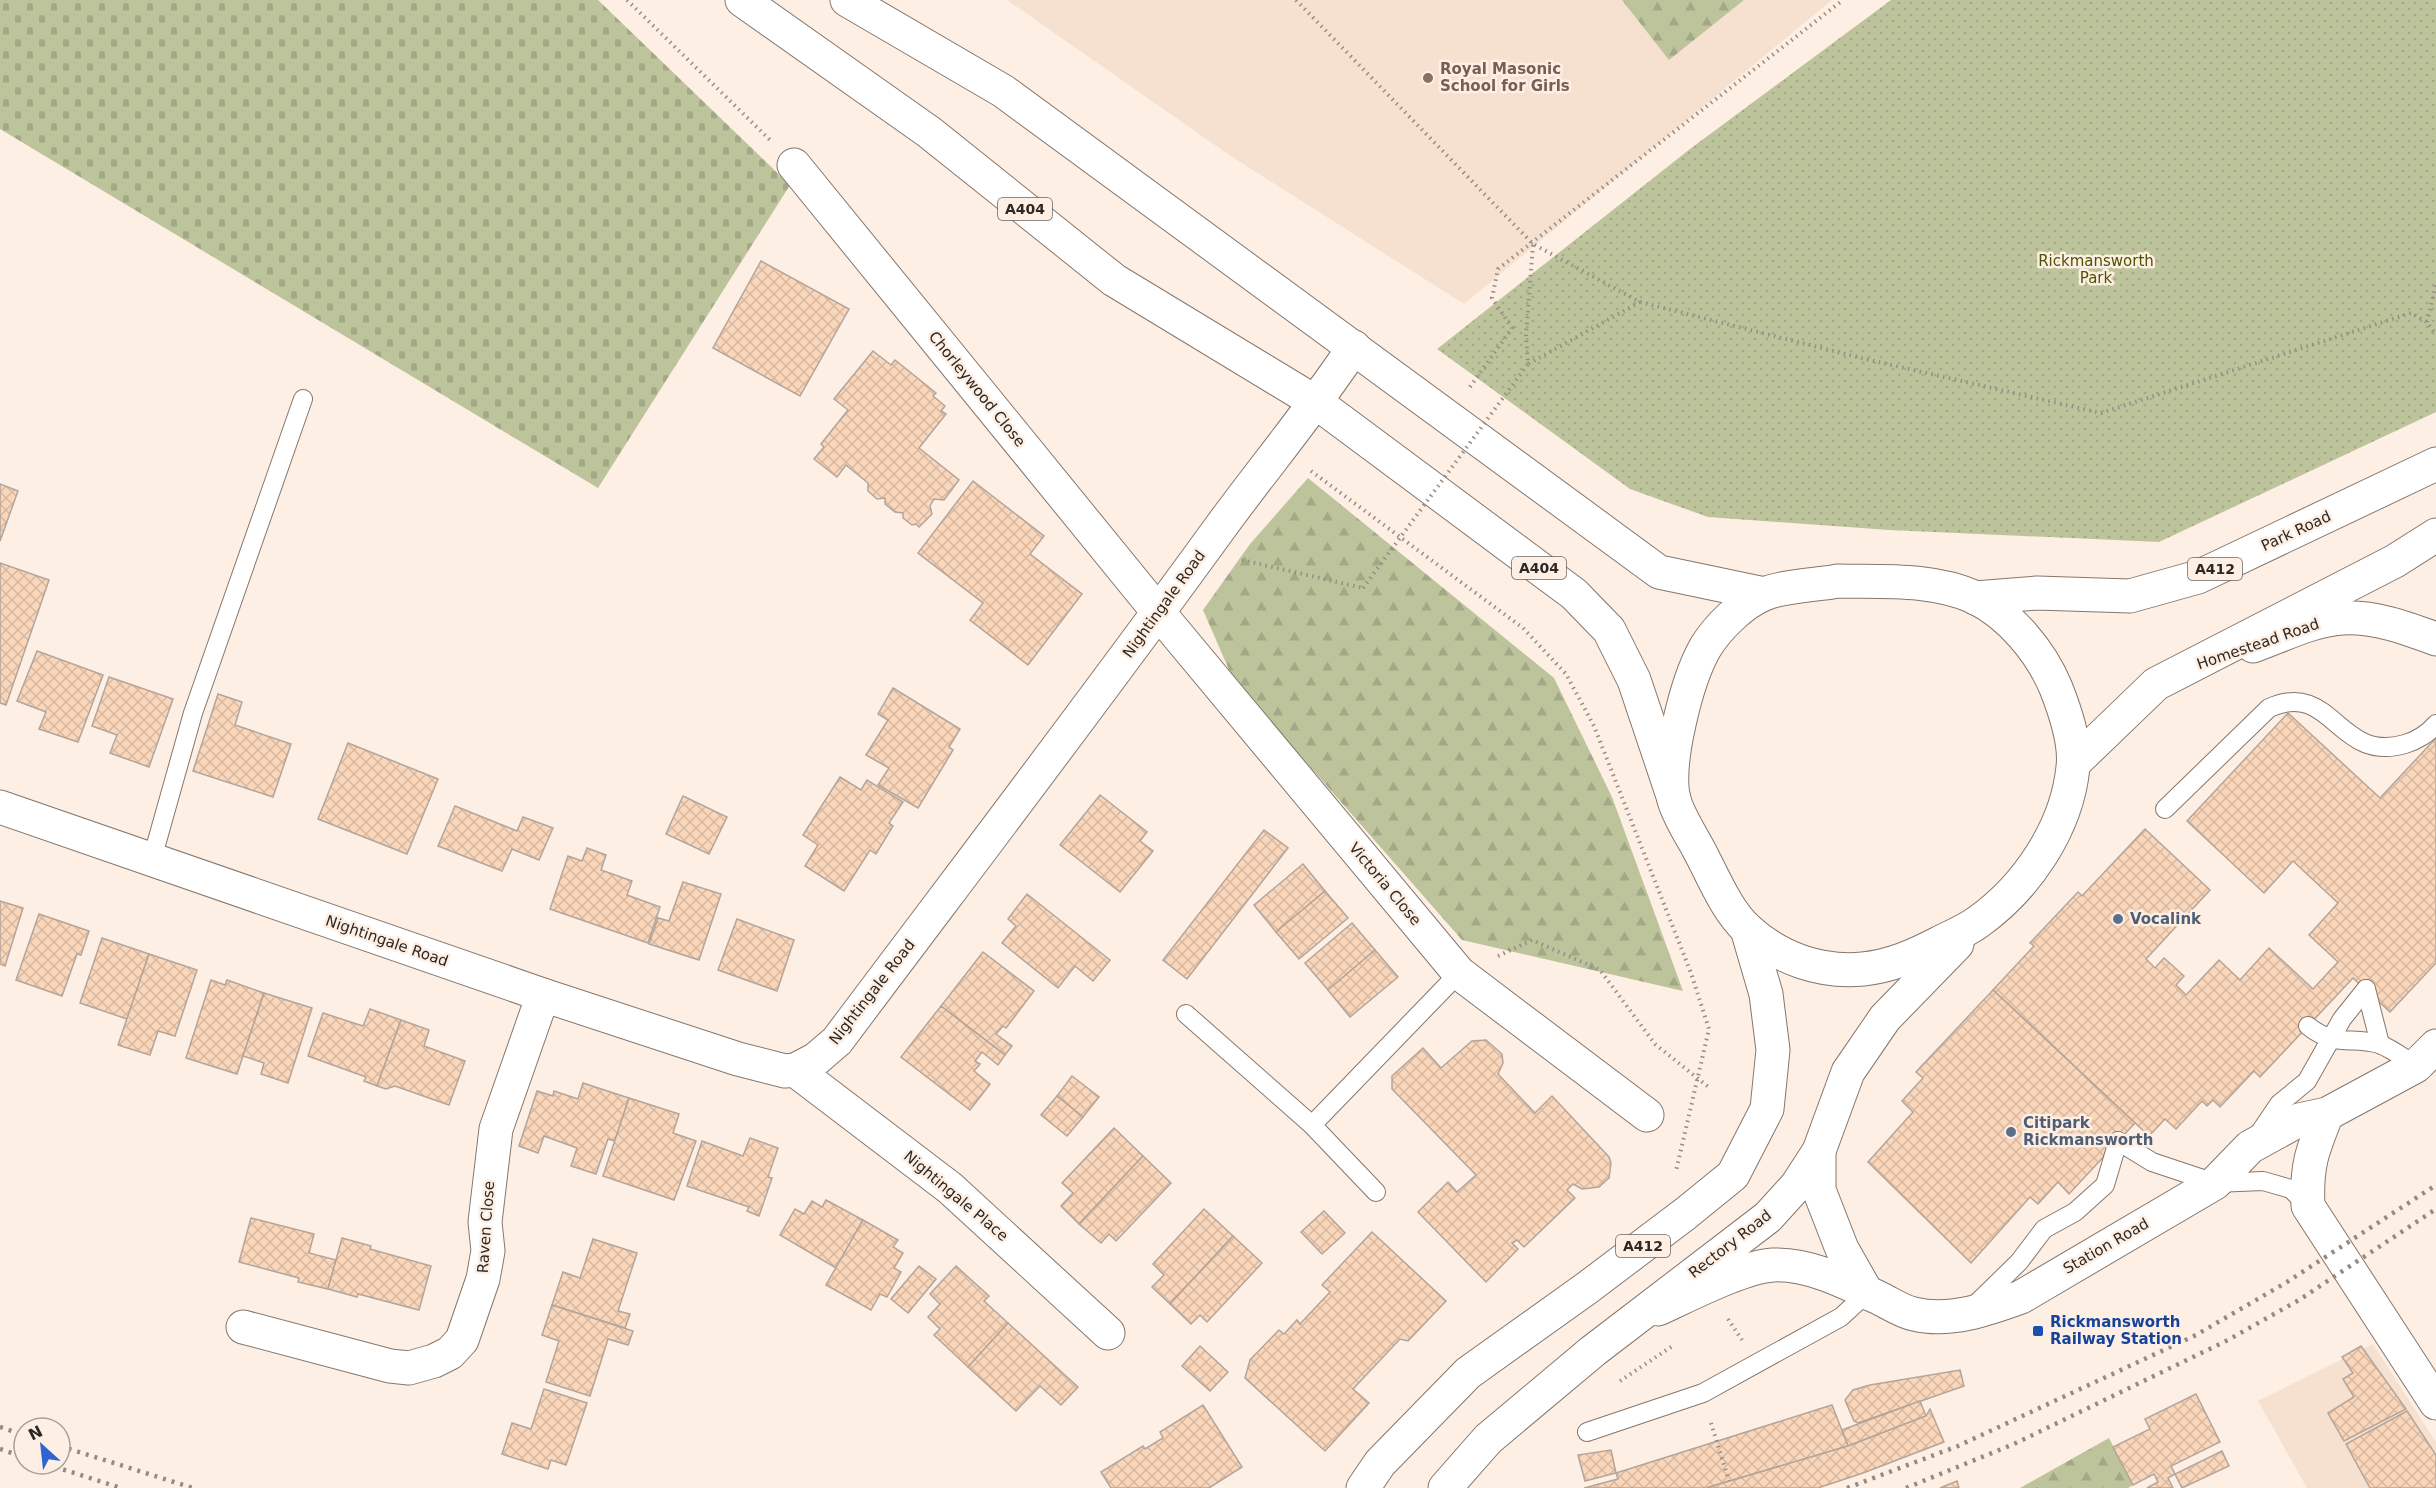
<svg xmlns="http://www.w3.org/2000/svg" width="2436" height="1488" font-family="'DejaVu Sans',sans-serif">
<defs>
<pattern id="forest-firs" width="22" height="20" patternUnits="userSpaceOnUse" patternTransform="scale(1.5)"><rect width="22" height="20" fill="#bdc49c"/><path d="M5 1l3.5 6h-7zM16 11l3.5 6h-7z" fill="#a3a886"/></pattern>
<pattern id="cemetery-stones" width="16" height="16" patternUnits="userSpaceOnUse" patternTransform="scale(1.5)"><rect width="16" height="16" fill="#bdc49c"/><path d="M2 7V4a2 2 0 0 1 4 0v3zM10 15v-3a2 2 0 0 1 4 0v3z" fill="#a3a886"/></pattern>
<pattern id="park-dots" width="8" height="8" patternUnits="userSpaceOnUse" patternTransform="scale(1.5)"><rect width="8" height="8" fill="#bdc49c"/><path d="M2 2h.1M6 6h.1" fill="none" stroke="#a3a886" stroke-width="1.8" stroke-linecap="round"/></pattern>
<pattern id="building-cross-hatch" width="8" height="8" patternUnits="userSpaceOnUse" patternTransform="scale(1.5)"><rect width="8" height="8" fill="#fad6ba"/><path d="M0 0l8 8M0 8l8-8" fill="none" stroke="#d7b8a0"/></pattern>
</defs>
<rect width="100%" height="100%" fill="#feefe4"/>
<g fill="#f6e1d1">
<path d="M1007 0H1832L1464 304 1232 157Z"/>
<path d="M2373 1344 2436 1442V1488H2307L2258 1401Z"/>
</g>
<g fill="url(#forest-firs)">
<path d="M1622 0H1744L1669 60Z"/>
<path d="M1308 478 1554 678 1612 797 1683 991 1462 940 1233 679 1203 610 1250 544Z"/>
<path d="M2109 1438 2133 1485 2128 1488H2020Z"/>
</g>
<path fill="url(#cemetery-stones)" d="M0 0H598L790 185 598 488 0 129Z"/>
<path fill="url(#park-dots)" d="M1891 0H2436V412L2159 542 1889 530 1708 517 1630 489 1437 349 1690 149Z"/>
<g fill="url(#building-cross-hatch)" stroke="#b3a59b" stroke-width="1.5">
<path d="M761 261 849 309 800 396 713 348Z"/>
<path d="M873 351 891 365 895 360 936 393 933 396 945 406 941 411 946 414 919 448 959 480 944 500 934 499 930 506 932 514 919 527 916 524 912 525 903 518V513L895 512 885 504V498L877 499 868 491V483L846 465 837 477 814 459 824 447 821 444 848 410 834 399Z"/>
<path d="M973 481 1044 536 1030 554 1082 594 1028 665 970 620 983 603 918 553Z"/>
<path d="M0 484 18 491 0 541Z"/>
<path d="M0 563 49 580 6 705 0 703Z"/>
<path d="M37 651 103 675 78 742 39 729 46 712 17 701Z"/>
<path d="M109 677 173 699 149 767 110 753 117 735 92 726Z"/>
<path d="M893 688 960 729 949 747 953 750 918 808 878 785 889 768 866 755 888 720 878 714Z"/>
<path d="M218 694 242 702 235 725 291 744 273 797 193 771Z"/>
<path d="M2288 713 2380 798 2436 738V963L2390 1012 2353 978 2260 1077 2254 1071 2220 1107 2213 1100 2207 1106 2202 1101 2176 1129 2165 1119 2149 1136 1993 990 2034 946 2030 943 2078 892 2082 896 2145 829 2210 890 2146 959 2155 968 2164 958 2184 976 2176 985 2186 995 2219 960 2240 980 2269 948 2313 989 2338 962 2309 935 2338 903 2293 861 2264 893 2187 821Z"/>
<path d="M348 743 438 779 407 854 318 819Z"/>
<path d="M840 777 861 790 867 780 903 802 889 823 893 826 876 854 870 850 844 891 805 866 818 845 803 835Z"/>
<path d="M1100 795 1147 832 1140 841 1153 851 1120 892 1060 845Z"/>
<path d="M683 796 727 817 709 854 666 834Z"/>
<path d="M455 806 517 831 523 817 553 828 539 860 512 849 502 871 438 846Z"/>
<path d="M1264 830 1288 848 1187 979 1163 960Z"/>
<path d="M587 848 606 855 601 870 632 881 627 895 660 907 648 943 550 909 568 856 582 861Z"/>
<path d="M1303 864 1325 891 1276 932 1254 905Z"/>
<path d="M683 882 721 894 699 960 649 944 658 918 669 921Z"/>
<path d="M1325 891 1348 918 1299 959 1276 932Z"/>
<path d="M1027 894 1110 960 1093 981 1075 966 1058 988 1002 943 1016 926 1008 919Z"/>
<path d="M0 901 23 908 5 966 0 964Z"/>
<path d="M39 914 89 931 81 955 77 954 62 996 16 980Z"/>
<path d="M737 919 794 940 777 991 718 970Z"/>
<path d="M1352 923 1375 950 1328 990 1305 963Z"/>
<path d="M102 938 149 954 127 1019 80 1003Z"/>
<path d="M1375 950 1398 977 1350 1017 1328 990Z"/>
<path d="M983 952 1034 991 1006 1028 1003 1026 996 1034 1012 1046 1005 1055 941 1006Z"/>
<path d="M149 954 197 970 175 1036 158 1031 150 1055 118 1045Z"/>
<path d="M211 980 225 985 227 980 264 993 237 1074 186 1058Z"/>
<path d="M1993 990 2135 1123 2069 1194 2058 1182 2038 1204 2030 1197 1971 1263 1868 1162 1913 1112 1902 1101 1923 1078 1916 1072Z"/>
<path d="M264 993 312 1008 288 1083 261 1074 264 1063 243 1056Z"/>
<path d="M941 1006 1005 1055 998 1065 982 1052 975 1061 980 1064 974 1071 990 1084 970 1110 901 1057Z"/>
<path d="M370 1009 401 1020 377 1086 364 1081 366 1077 308 1056 323 1013 363 1026Z"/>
<path d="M401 1020 429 1030 424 1046 465 1061 449 1105 395 1086 386 1089 377 1086Z"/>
<path d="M1486 1040 1502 1054 1503 1063 1498 1074 1535 1113 1552 1096 1609 1157 1611 1163 1609 1178 1599 1187 1582 1189 1573 1184 1567 1190 1575 1198 1524 1247 1517 1240 1512 1243 1518 1249 1486 1282 1418 1212 1448 1182 1457 1192 1476 1175 1392 1089V1076L1423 1048 1441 1068 1472 1041Z"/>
<path d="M1072 1076 1099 1097 1083 1117 1057 1096Z"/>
<path d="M583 1083 629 1098 615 1141 608 1139 596 1174 571 1166 577 1148 544 1136 538 1153 519 1146 537 1091 553 1096 554 1091 578 1099Z"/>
<path d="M1057 1096 1083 1117 1067 1136 1041 1115Z"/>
<path d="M629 1098 679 1114 673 1133 696 1141 674 1200 603 1176Z"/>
<path d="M1114 1128 1143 1156 1079 1224 1061 1206 1073 1193 1062 1183Z"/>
<path d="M750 1138 778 1148 768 1177 772 1178 759 1216 747 1211 749 1207 687 1186 702 1141 743 1156Z"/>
<path d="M1143 1156 1171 1183 1116 1241 1109 1234 1101 1243 1079 1224Z"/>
<path d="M826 1200 863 1220 836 1268 780 1235 795 1209 804 1214 812 1201 822 1207Z"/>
<path d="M1204 1209 1233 1236 1170 1304 1152 1287 1164 1275 1153 1264Z"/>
<path d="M1324 1211 1345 1233 1322 1254 1301 1232Z"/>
<path d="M251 1218 314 1234 309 1253 336 1260 328 1289 298 1282 299 1278 239 1262Z"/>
<path d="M863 1220 898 1240 893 1247 903 1253 894 1268 901 1272 887 1297 880 1294 871 1310 826 1285Z"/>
<path d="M1372 1232 1446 1301 1408 1341 1400 1339 1353 1389 1369 1403 1325 1451 1245 1378 1250 1360 1279 1330 1284 1334 1297 1320 1300 1324 1330 1292 1322 1285Z"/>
<path d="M1233 1236 1262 1263 1207 1322 1200 1315 1191 1324 1170 1304Z"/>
<path d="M342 1238 371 1246 370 1249 431 1266 419 1310 358 1294 357 1297 328 1289Z"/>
<path d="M593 1239 637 1253 618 1311 630 1314 625 1328 552 1305 563 1272 580 1278Z"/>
<path d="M919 1266 936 1279 908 1313 891 1299Z"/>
<path d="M956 1266 989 1296 984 1301 1008 1323 968 1367 934 1335 940 1329 928 1317 940 1304 930 1294Z"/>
<path d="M552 1305 633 1331 628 1345 608 1339 590 1396 546 1382 559 1341 542 1335Z"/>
<path d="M1008 1323 1078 1387 1061 1405 1040 1386 1016 1411 968 1367Z"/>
<path d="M1200 1346 1228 1372 1210 1391 1182 1366Z"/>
<path d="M2361 1346 2406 1409 2344 1441 2328 1413 2354 1397 2343 1379 2353 1373 2342 1357Z"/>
<path d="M1960 1370 1964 1386 1858 1423 1854 1421 1845 1400 1853 1390 1870 1385Z"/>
<path d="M544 1389 587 1403 566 1465 551 1460 548 1469 502 1454 512 1423 531 1429Z"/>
<path d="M2196 1394 2220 1442 2171 1466 2175 1474 2168 1478 2173 1488H2147L2158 1482 2154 1474 2133 1485 2113 1447 2150 1429 2145 1419Z"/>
<path d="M1920 1401 1926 1416 1848 1446 1842 1430Z"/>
<path d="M1203 1405 1242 1467 1209 1488H1111L1101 1472 1143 1446 1145 1449 1163 1438 1160 1432Z"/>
<path d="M1832 1405 1848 1446 1706 1488H1584L1618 1479 1616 1473Z"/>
<path d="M1930 1409 1944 1442 1863 1473 1818 1488H1706L1848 1446 1926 1416Z"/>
<path d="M2407 1411 2436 1455V1488H2370L2346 1444Z"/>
<path d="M1611 1450 1616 1473 1585 1481 1578 1455Z"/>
<path d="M2222 1451 2229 1466 2182 1488 2175 1474Z"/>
<path d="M1957 1481 1959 1488H1940Z"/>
</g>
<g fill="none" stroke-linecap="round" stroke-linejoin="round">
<defs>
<g id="service">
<path d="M2165 809 2269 708C2333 679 2337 764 2405 744 2416 741 2429 733 2436 724"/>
<path d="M152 859 193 713 303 399"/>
<path d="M2366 989 2380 1044"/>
<path d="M1186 1014 1312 1125"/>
<path d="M2308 1026C2336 1048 2351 1036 2379 1044 2391 1048 2405 1059 2416 1066L2420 1064"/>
<path d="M2256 1138 2279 1104 2307 1081 2342 1019 2366 989"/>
<path d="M1376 1192 1312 1125 1459 973"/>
<path d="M1974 1306 2019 1262 2044 1229 2075 1212 2105 1185 2118 1141 2152 1162 2215 1183 2263 1181 2291 1189 2308 1206"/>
<path d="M1587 1432 1703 1393 1841 1317 1867 1293"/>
</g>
<g id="minor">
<path d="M794 165 1159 613 1459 973 1647 1115"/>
<path d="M2253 646C2281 636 2312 620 2342 618 2374 616 2406 628 2436 639"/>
<path d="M0 807 543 995 738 1059 785 1071 795 1070 816 1059 837 1041C966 869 1096 699 1222 525 1266 465 1313 409 1354 347"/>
<path d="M795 1070 950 1188 1108 1333"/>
<path d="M2327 1114C2312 1151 2306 1166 2308 1206L2436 1403"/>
<path d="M1819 1151V1190L1842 1249 1867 1293"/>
<path d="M1658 1309C1687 1296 1742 1267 1773 1265 1809 1263 1849 1284 1881 1299 1891 1304 1903 1312 1914 1314 1950 1323 1988 1309 2021 1297L2215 1183 2250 1147 2299 1120 2327 1114 2416 1066 2436 1046"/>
<path d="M243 1327 390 1366 409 1368 434 1361 450 1353 462 1340 483 1279 488 1251 485 1222 496 1129 543 995"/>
</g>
<g id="primary">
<path d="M742 0 929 132 1114 280 1317 403 1574 594 1609 630 1634 680 1674 799"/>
<path d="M847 0 1003 91 1659 572 1764 594"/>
<path d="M1838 581C1882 582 1932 578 1974 597 2010 614 2041 652 2056 688 2065 711 2076 742 2073 767 2067 828 2027 887 1978 922 1966 931 1952 936 1939 943 1914 956 1891 966 1863 969 1821 973 1780 959 1748 930 1726 910 1713 876 1699 850 1691 835 1679 817 1674 800 1665 764 1687 680 1705 648 1717 628 1742 603 1764 594 1783 586 1817 585 1838 581Z"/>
<path d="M1975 598 2037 593 2130 596 2198 577 2436 464"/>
<path d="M2074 763 2156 684 2395 561 2436 535"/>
<path d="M1363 1488 1380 1463 1468 1373 1587 1288 1685 1214 1733 1175 1767 1109 1773 1050 1766 994 1747 929"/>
<path d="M1445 1488 1488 1439 1593 1351 1768 1217 1797 1185 1819 1151 1848 1072 1885 1018 1957 944"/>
</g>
</defs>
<use href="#service" stroke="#84776d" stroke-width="20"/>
<use href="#minor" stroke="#84776d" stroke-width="35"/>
<use href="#primary" stroke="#84776d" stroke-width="35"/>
<g stroke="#978d85" stroke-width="4" stroke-dasharray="1.5 4.5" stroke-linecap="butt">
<path d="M627 0 770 140"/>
<path d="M1296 0 1533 244 1640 302 1861 358 2101 413 2411 313 2427 322 2436 335"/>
<path d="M1533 245 1526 335 1528 364 1640 302"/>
<path d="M2427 322 2436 285"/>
<path d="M1470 387 1512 328 1492 298 1498 269 1843 0"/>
<path d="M1311 471 1523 628 1566 674 1594 726 1691 973 1709 1029 1676 1171"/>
<path d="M1242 560 1363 588"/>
<path d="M1498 956 1532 940 1600 970 1655 1044 1711 1089"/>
<path d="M1728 1319 1742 1340"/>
<path d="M1620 1381 1674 1345"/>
<path d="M1711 1423 1729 1481"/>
</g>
<use href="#service" stroke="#fff" stroke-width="18"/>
<use href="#minor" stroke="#fff" stroke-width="33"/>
<use href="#primary" stroke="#fff" stroke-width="33"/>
<g stroke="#958a83" stroke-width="4.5" stroke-dasharray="3 6" stroke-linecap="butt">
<path d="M0 1427 24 1435"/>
<path d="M60 1446 193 1488"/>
<path d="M0 1449 24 1457"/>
<path d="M46 1464 121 1488"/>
<path d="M1847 1488 1958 1446 2196 1335 2287 1282 2436 1185"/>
<path d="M1906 1488 2014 1444 2228 1340 2299 1300 2436 1209"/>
</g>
<path stroke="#978d85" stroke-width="4" stroke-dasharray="1.5 4.5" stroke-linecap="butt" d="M1363 588 1528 364"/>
</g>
<circle fill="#8d6e63" stroke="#feefe4" stroke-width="2" cx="1428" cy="78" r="6"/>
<g fill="#5c6f8a" stroke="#feefe4" stroke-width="2">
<circle cx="2118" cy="919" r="6"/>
<circle cx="2011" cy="1132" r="6"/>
</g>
<rect fill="#1a4fb4" stroke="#feefe4" stroke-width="2" x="2032" y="1325" width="12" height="12" rx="3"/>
<g text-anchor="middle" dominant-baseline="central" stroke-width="5" stroke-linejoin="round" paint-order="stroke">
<g fill="#feefe4" stroke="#6c645e" stroke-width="1.5">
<rect x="998" y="198" width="54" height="22" rx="4.5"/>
<rect x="1512" y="557" width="54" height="22" rx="4.5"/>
<rect x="2188" y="558" width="54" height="22" rx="4.5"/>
<rect x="1616" y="1235" width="54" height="22" rx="4.5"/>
</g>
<g font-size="14" font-weight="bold" fill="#2e2824">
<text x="1025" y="209">A404</text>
<text x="1539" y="568">A404</text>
<text x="2215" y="569">A412</text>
<text x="1643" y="1246">A412</text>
</g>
<g font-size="15" font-weight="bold" fill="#785e54" stroke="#feefe4" text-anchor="start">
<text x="1440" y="69">Royal Masonic<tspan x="1440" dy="17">School for Girls</tspan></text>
</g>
<g font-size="15" fill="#4d5400" stroke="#feefe4">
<text x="2096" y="261">Rickmansworth<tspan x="2096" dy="17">Park</tspan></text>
</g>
<g font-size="15" fill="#2e2824" stroke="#feefe4">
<text transform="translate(977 389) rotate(51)">Chorleywood Close</text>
<text transform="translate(2296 531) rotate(-25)">Park Road</text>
<text transform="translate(1164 604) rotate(-54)">Nightingale Road</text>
<text transform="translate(2258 644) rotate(-19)">Homestead Road</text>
<text transform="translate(1385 884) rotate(50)">Victoria Close</text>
<text transform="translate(387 941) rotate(19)">Nightingale Road</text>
<text transform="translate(872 992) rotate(-52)">Nightingale Road</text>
<text transform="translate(956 1196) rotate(40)">Nightingale Place</text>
<text transform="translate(486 1227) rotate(-86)">Raven Close</text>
<text transform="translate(1730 1244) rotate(-38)">Rectory Road</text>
<text transform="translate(2106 1246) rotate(-30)">Station Road</text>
</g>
<g font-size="15" font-weight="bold" fill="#4e5e75" stroke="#feefe4" text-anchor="start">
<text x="2130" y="919">Vocalink</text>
<text x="2023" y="1123">Citipark<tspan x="2023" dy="17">Rickmansworth</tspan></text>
</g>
<g font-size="15" font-weight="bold" fill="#164399" stroke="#feefe4" text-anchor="start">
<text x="2050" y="1322">Rickmansworth<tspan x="2050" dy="17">Railway Station</tspan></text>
</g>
</g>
<g transform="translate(42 1446) rotate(333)"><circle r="28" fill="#feefe4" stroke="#ab9f97" stroke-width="1.5"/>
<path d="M0-4.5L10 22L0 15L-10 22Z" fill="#3164d3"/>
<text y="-9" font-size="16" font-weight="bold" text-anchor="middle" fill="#2e2824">N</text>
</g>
</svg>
